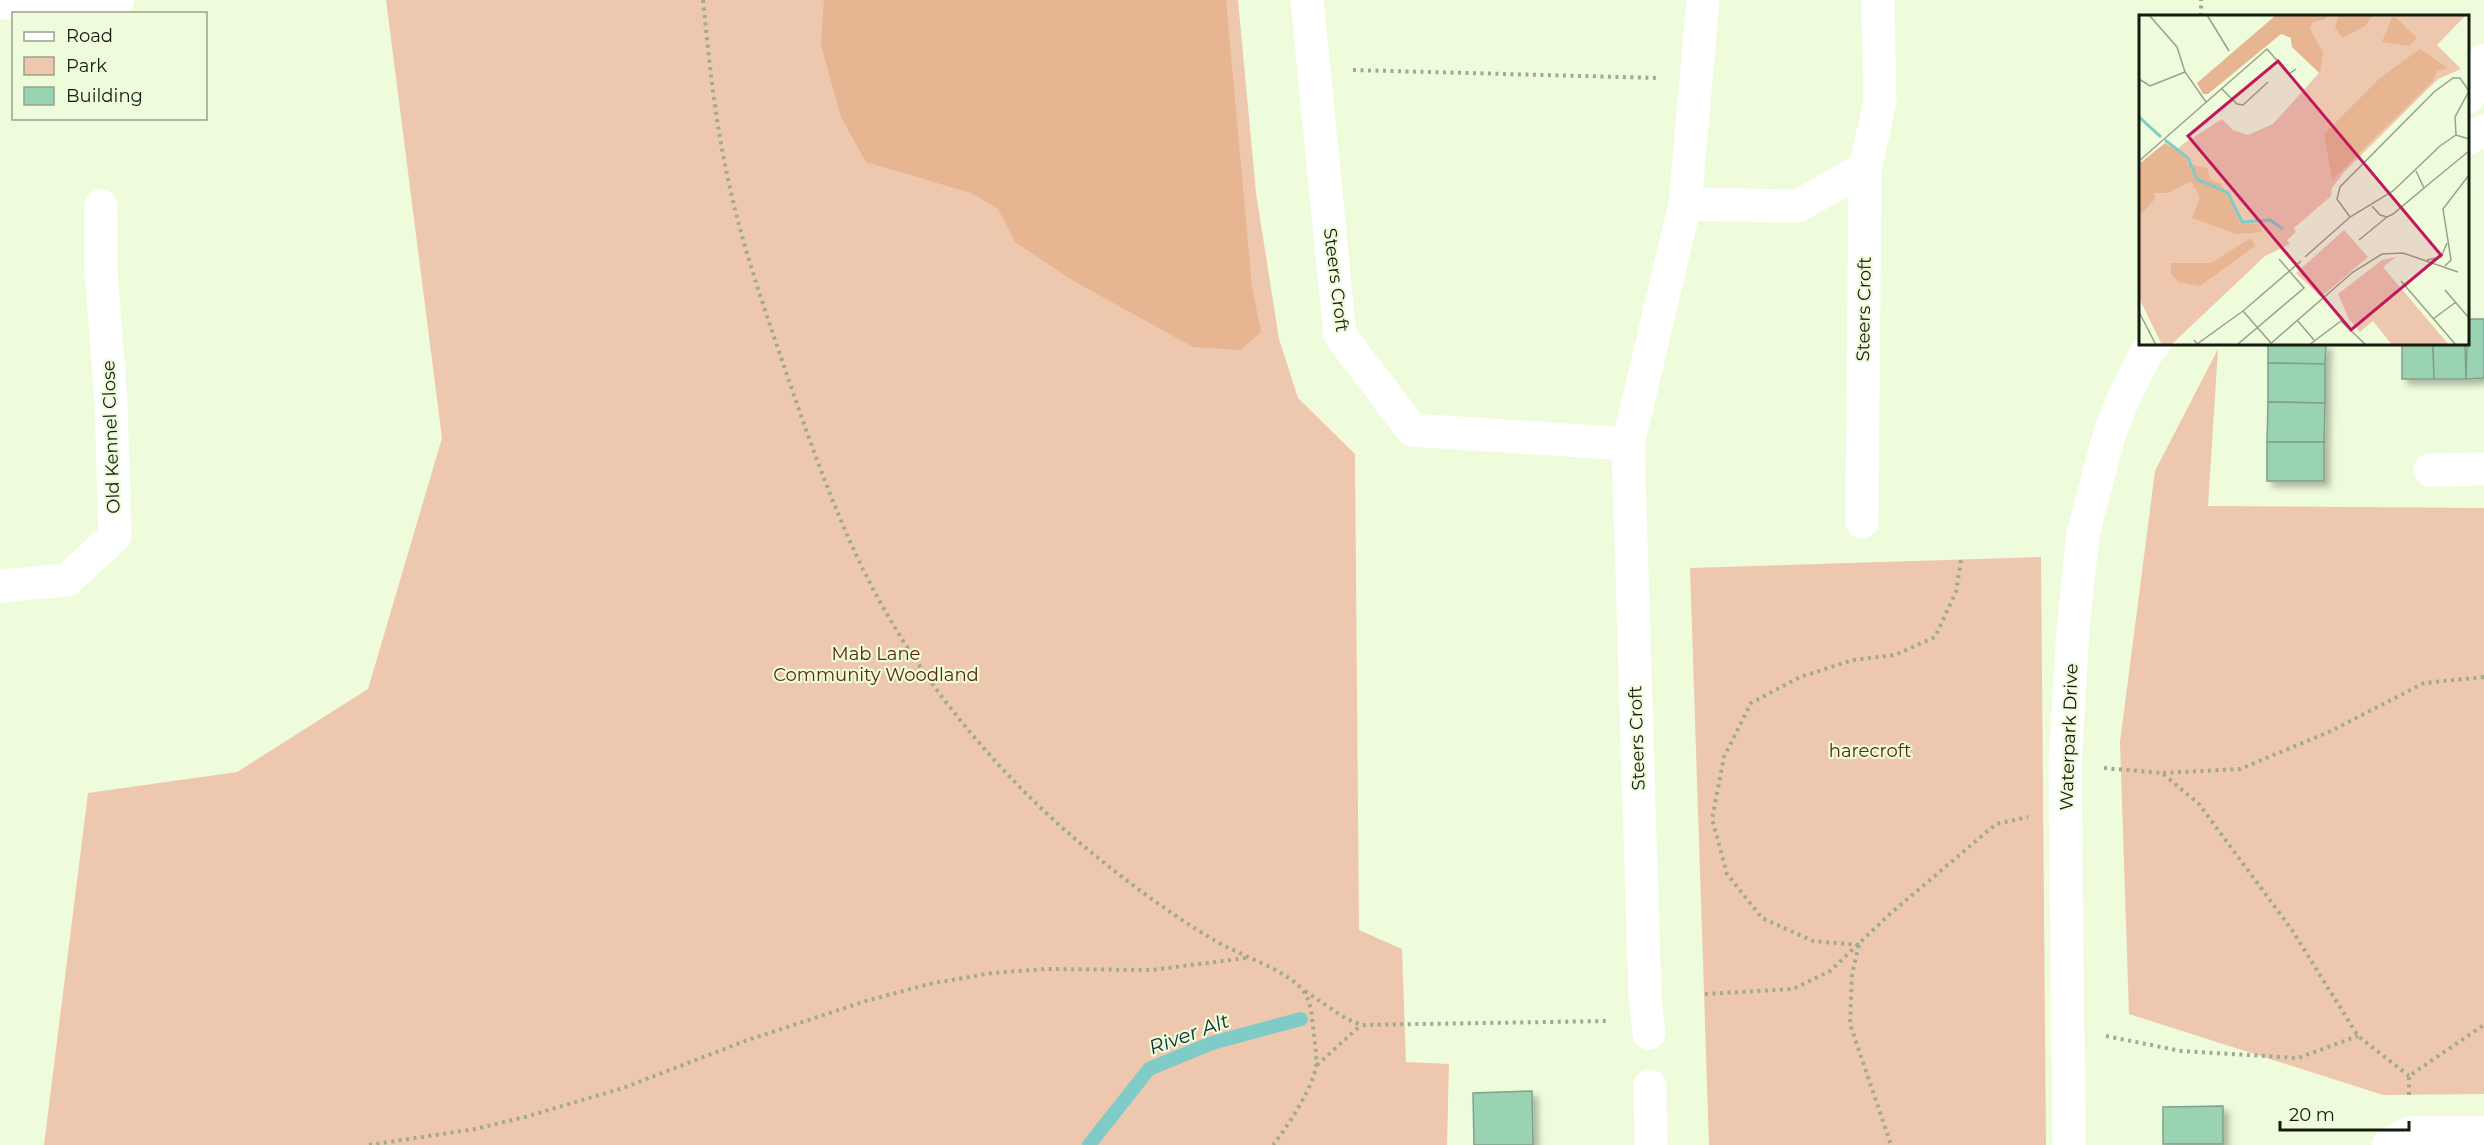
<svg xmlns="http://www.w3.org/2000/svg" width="2484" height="1145" font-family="Montserrat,sans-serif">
<defs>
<filter id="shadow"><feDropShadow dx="5.5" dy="5.5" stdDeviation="3" flood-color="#0004"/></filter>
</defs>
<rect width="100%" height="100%" fill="#effcdb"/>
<g fill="#edc8ae">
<path d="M386 0H1238L1256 193 1279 339 1298 398 1355 454 1359 930 1402 949 1406 1062 1449 1064 1447 1145H44L88 793 237 772 368 689 442 438Z"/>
<path d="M2218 349 2208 506 2484 508V1094L2383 1095 2129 1014 2120 742 2155 471Z"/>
<path d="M2041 557 2046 1145H1709L1690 568Z"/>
</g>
<path fill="#e7b591" d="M824 0H1226L1252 287 1261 332 1240 350 1193 347 1072 280 1015 242 998 209 971 193 866 162 841 117 821 45Z"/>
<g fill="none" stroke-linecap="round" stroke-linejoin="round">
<path stroke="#7fcbc7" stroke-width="14" d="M1089 1145 1149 1069 1212 1043 1301 1019"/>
</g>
<g fill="#9ad3b1" stroke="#81a18d" stroke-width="1.5" filter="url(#shadow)">
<path d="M2468 319H2484V378L2466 379Z"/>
<path d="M2268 344H2326L2325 364 2268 363Z"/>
<path d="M2402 344H2433L2434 379H2402Z"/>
<path d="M2433 344H2465L2466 379H2434Z"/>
<path d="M2268 363 2325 364V403L2268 402Z"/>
<path d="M2268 402 2325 403 2324 442H2267Z"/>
<rect x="2267" y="442" width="57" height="39"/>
<path d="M1532 1091 1533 1145H1474L1473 1093Z"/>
<path d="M2223 1106V1144H2163V1107Z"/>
</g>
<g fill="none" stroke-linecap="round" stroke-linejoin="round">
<g stroke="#a1aa91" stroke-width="4" stroke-dasharray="3 4.5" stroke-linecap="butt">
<path d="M703 0C709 60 715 120 728 179 742 246 766 313 788 378 812 448 837 519 871 585 919 678 994 769 1074 838 1118 875 1165 911 1214 940 1238 955 1289 970 1304 992 1311 1002 1311 1013 1313 1025 1314 1038 1317 1053 1316 1066 1314 1086 1286 1129 1273 1145"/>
<path d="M2201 16V0"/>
<path d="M1353 70 1658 78"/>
<path d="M2104 768 2162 773 2199 804 2292 930 2358 1036 2409 1076"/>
<path d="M2163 773 2240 769 2331 731 2424 683 2484 677"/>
<path d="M1859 945 1813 941 1762 918 1727 874 1712 819 1724 757 1751 703 1800 677 1853 660 1895 655 1935 637 1956 592 1961 560"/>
<path d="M1859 945 1852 974 1850 1024 1891 1145"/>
<path d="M1305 991 1345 1018 1361 1025 1609 1021"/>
<path d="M1705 994 1793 989 1830 971 1891 913 1996 824 2028 817"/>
<path d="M2106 1036 2181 1051 2298 1058 2358 1036"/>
<path d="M1317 1065 1361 1025"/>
<path d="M2409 1095V1076L2484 1025"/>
<path d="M369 1145 475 1129 525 1117 623 1088 745 1041 866 1001 929 984 992 973 1046 969 1152 970 1246 958"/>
</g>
<path stroke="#fff" stroke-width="33" d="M1862 522 1865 168"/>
<g stroke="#fff" stroke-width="33">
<path d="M1307 0 1340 335 1412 430 1628 444"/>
<path d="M0 3 118 0"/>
<path d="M1685 204 1798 206 1865 168 1880 102 1878 0"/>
<path d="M2430 470 2484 469"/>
<path d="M0 586 67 580 115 536 111 402 101 270V206"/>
<path d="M1649 1033 1645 998 1628 444 1685 204 1703 0"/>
<path d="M1650 1086 1651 1145"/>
<path d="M2388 1145 2410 1133 2484 1132"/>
</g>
<g stroke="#fff" stroke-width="33">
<path d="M2468 97 2484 60"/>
<path d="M2468 138 2484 131"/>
<path d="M2069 1145 2065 765 2073 630 2083 534 2110 432 2125 395 2145 355 2154 344"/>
</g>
</g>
<g text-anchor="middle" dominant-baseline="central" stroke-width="4.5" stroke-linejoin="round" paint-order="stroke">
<g font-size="18" fill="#171b0f" stroke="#effcdb">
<text transform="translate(1336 280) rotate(83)">Steers Croft</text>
<text transform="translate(1864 309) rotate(-89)">Steers Croft</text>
<text transform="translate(111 437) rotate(-92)">Old Kennel Close</text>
<text transform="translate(2069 737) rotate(-88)">Waterpark Drive</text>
<text transform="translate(1637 738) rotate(-92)">Steers Croft</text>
</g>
<g font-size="18" fill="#582b00" stroke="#effcdb">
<text x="876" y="654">Mab Lane<tspan x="876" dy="21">Community Woodland</tspan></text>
<text x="1870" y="751">harecroft</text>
</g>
<g font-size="20" font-style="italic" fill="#0a312f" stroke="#effcdb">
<text transform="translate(1189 1034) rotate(-20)">River Alt</text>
</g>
</g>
<g transform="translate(2139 15)">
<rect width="330" height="330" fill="#effcdb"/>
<path d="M137 0H327L298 30 322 54 299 64 206 156 193 173 192 181 155 213 157 217 148 225 151 229 126 241 32 330H23L0 283V169L44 129 83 104 94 115 109 120 134 109 180 58 153 32 152 23 130 8ZM205 215 229 242 182 282 157 258ZM257 242 244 252 310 330H253L234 306 221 317 210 304 199 279 243 245Z" fill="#edc8ae"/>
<path d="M137 0H188L187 4 174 7 171 14 184 37 181 58 153 32 152 23 142 19 69 79H64L58 68ZM200 0H234L226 11 204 23 196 13ZM254 0 278 23 270 31 243 27ZM281 34 309 53 298 56 294 66 193 165 185 119 241 63ZM26 128 45 141 49 149 68 153 71 164 82 169 88 179 101 208 120 209 123 217 97 219 53 203 61 183 52 166 29 178H15L16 184 0 201V149ZM112 223 116 231 61 271 40 267 32 259V248H72Z" fill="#e7b591"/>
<path fill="none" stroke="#7fcbc7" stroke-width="3" d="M0 102 22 122M26 125 49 143 58 164 89 178 103 207 131 205 144 214"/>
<path fill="none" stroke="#99a289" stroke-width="1.5" d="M10 0 38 32 46 57 67 87M68 0 90 36M0 64 11 71 46 57M82 73 98 89 104 90 129 67M0 146 128 34 150 59 157 54M285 173 330 136M233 191 241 200 248 202 254 199 285 173 277 156M211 202 198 184 201 172 295 77 314 63H321L330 76 316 102 317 120M220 225 248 202M166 242 211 202 254 176 301 131 317 120 330 124M288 245 302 242 308 228M306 251 312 245 304 194 330 160M262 266 317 330M306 275 330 303M104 296 132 328M0 297 17 330M294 304 317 287M158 305 175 325M55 325 58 329 104 296 162 246M99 329 165 273 140 244M130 330 214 257 243 239 264 238 319 257M170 330 202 306 227 330"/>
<path fill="#c2185b" fill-opacity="0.15" stroke="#c2185b" stroke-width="3" d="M139 46 302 240 212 315 49 121Z"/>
<rect width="330" height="330" fill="none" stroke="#171b0f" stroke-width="3"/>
</g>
<rect x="12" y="12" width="195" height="108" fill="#effcdb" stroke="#99a289" stroke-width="1.5"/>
<rect x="24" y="32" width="30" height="9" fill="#ffffff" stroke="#99a289" stroke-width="1.5"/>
<text x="66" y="42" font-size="18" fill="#171b0f">Road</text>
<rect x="24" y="57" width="30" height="18" fill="#edc8ae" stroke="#99a289" stroke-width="1.5"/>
<text x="66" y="72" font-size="18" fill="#171b0f">Park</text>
<rect x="24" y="87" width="30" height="18" fill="#9ad3b1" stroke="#99a289" stroke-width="1.5"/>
<text x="66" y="102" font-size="18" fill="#171b0f">Building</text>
<path d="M2280 1121v9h129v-9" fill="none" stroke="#171b0f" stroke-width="3"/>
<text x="2289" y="1121" font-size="18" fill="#171b0f" stroke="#effcdb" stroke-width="4.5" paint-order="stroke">20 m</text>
</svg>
